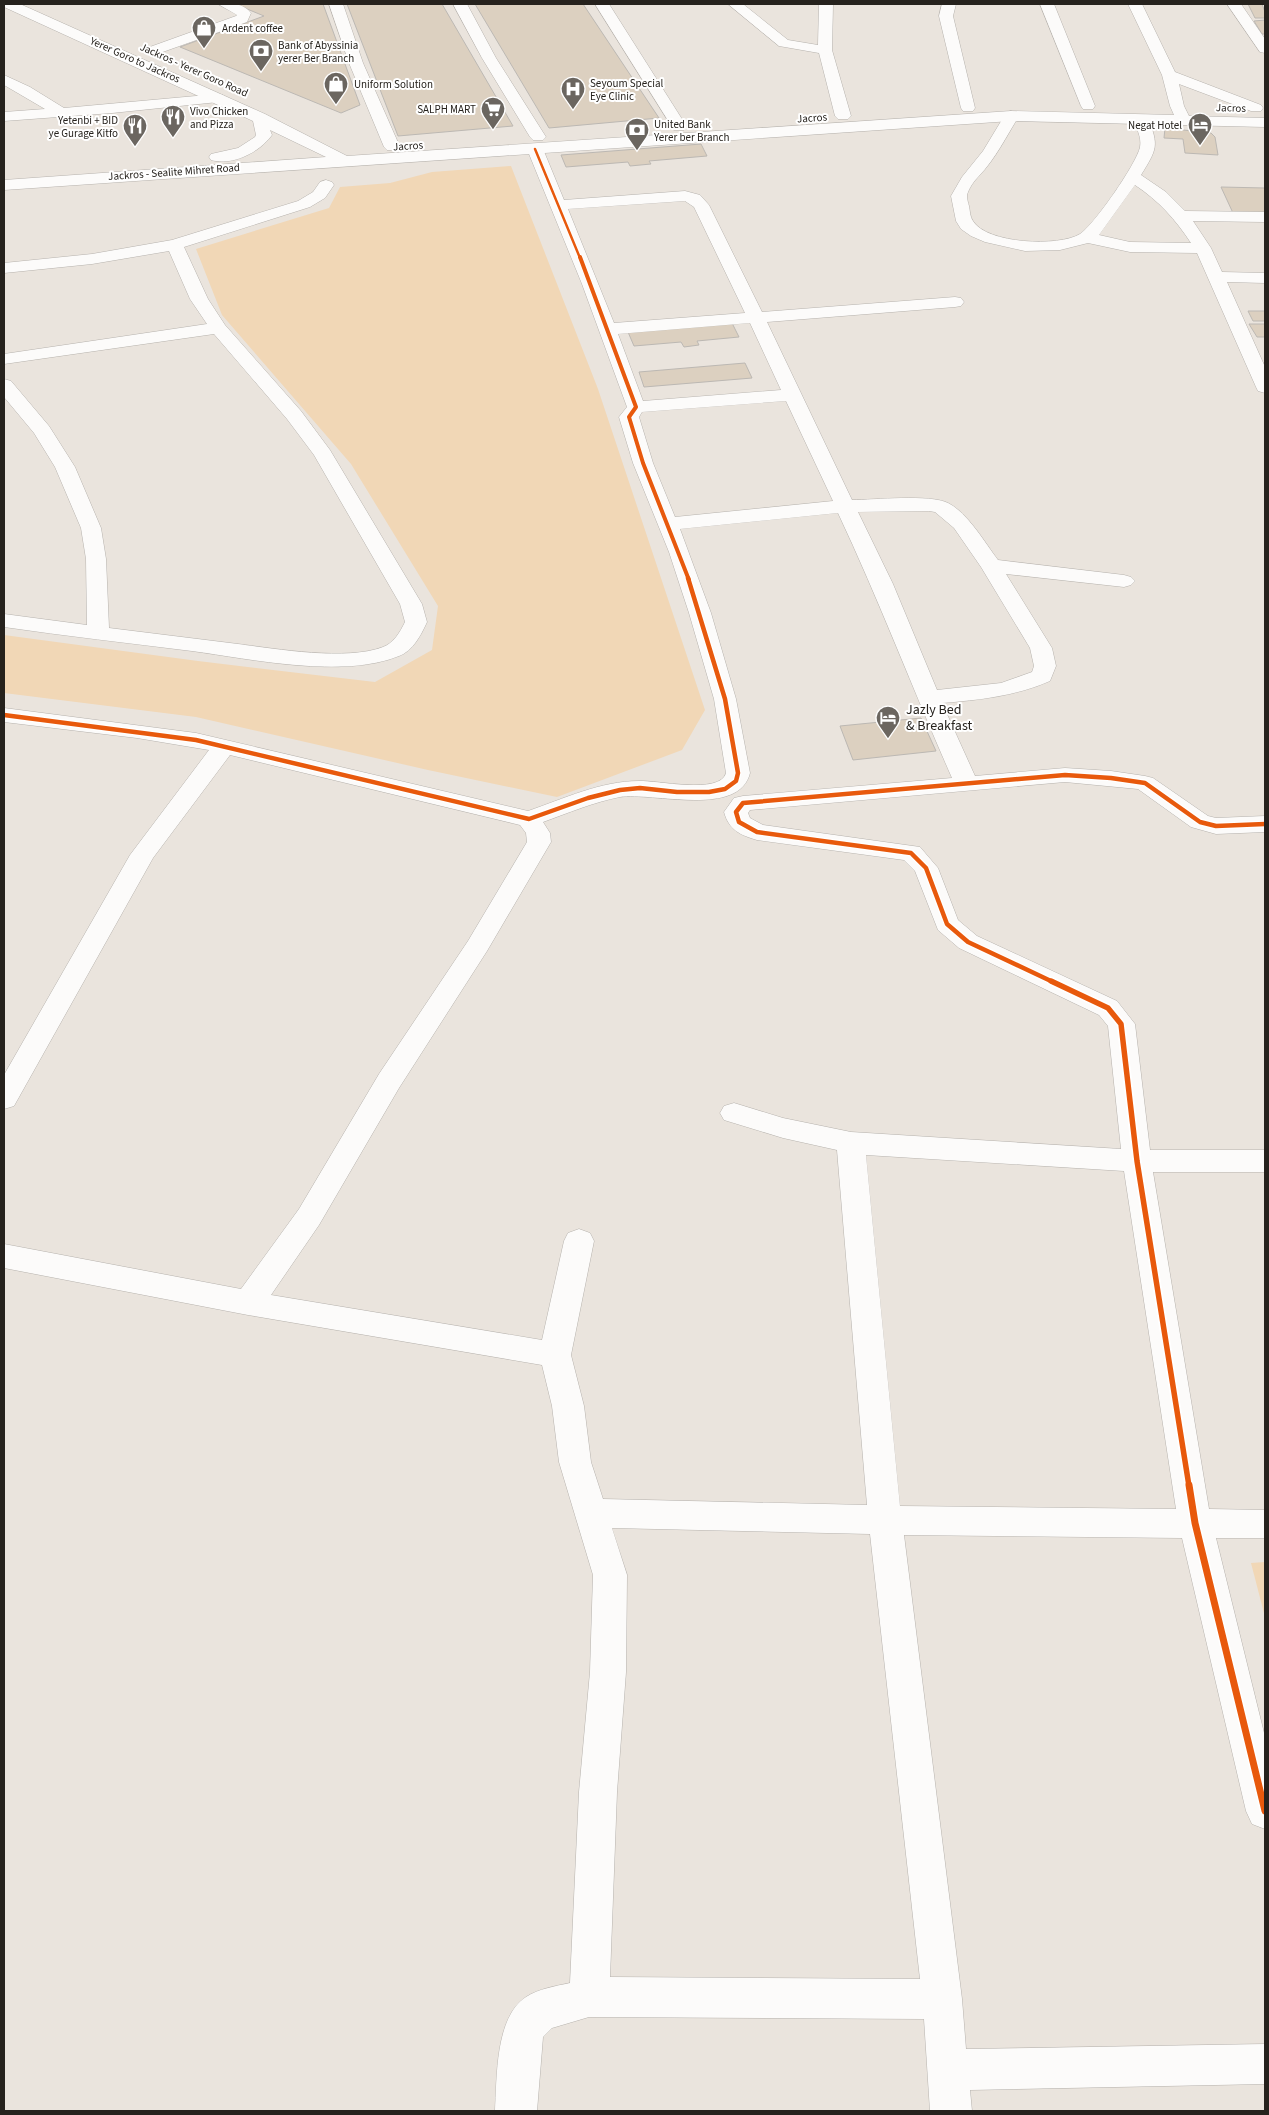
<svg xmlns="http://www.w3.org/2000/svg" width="1269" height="2115" font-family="'Source Sans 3',sans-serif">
<rect width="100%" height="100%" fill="#eae4dd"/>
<g fill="#f1d7b6">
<path d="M511 166 598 389 705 710 682 750 557 797 428 770 196 717 4 693V635L198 661 375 682 432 650 438 606 351 464 222 315 196 249 329 208 340 187 390 183 432 172Z"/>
<path d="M1265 1562V1617L1251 1563Z"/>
</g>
<g fill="#dcd0c0" stroke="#bcb8b3">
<path d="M235 4H323L360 105 341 113 180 47 264 16Z"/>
<path d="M347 4H442L513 126 398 136Z"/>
<path d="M475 4H583L659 118 549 128Z"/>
<path d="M1248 4H1262L1265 12V18H1255Z"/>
<path d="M1265 20V34H1262L1254 21Z"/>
<path d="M1165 128 1211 133 1215 137 1218 155 1185 153 1183 139 1164 138Z"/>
<path d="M701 144 707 156 649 161 651 164 630 166 628 162 566 167 561 155Z"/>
<path d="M1221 187 1265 188V213H1233Z"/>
<path d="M1248 311H1265V321H1253Z"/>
<path d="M732 323 739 337 697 341 699 345 684 347 681 342 634 346 628 332Z"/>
<path d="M1249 324H1265V337H1257Z"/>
<path d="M745 363 752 378 644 387 639 372Z"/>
<path d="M921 718 936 751 853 760 840 726Z"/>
</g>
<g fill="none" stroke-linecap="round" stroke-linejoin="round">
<defs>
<g id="minor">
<path d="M218 4C230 3 243 3 251 13L247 22 157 54H147L145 51 147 48 236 16 237 15Z"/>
<path d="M329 4H343L363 63 400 147 397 150H387L384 147 349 63Z"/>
<path d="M453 4H467L496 58 546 137 543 140H533L530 137 482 58Z"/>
<path d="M595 4H609L687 127 684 130H674Z"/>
<path d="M728 4H743L788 40 818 45 819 4H833L832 50 851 116 848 119H838L835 116 819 53 779 46Z"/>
<path d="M942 4H956L953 16 975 108 973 111H963L961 108 939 16Z"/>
<path d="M1040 4H1054L1095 106 1093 109H1083L1081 106Z"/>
<path d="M1227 4H1241L1265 39V53L1260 52Z"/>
<path d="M4 75 30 87 64 108 218 94 223 95 225 98 223 101 218 102 112 113 4 121V112L45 109 4 85Z"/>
<path d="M1011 111 1016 113 1019 116C1006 137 996 158 979 176 974 181 969 188 967 195 967 199 968 203 969 206 970 211 970 217 973 221 987 244 1059 247 1080 234 1094 225 1137 163 1140 147 1142 137 1136 127 1132 118L1135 115H1145L1148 118C1159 146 1157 149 1141 175L1166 192 1185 211 1265 212V222L1193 221 1211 248 1222 272 1265 273V283L1227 282 1265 367V393L1258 391 1256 387 1197 253 1130 252 1088 243 1060 250 1025 251 985 242 971 236 961 229 956 221 951 196 962 177 983 151 1006 113ZM1135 185C1159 201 1175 219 1191 243L1130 242 1099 235Z"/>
<path d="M535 144 540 146 543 149 564 200 685 191 700 195 709 205 762 312 955 297 961 298 964 302 961 306 955 307 767 322 852 500C874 500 930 494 948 503 968 513 985 543 998 560L1124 575 1131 577 1135 581 1131 585 1124 587 1006 574 1052 648 1056 666 1050 681C1016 696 979 700 942 703L975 776 1065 768 1111 771 1145 776 1153 778 1208 816 1216 818 1265 816V832L1216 834 1191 827 1138 789 1065 782 750 810 748 813 750 818 763 825 920 847 938 868 958 920 977 936 1117 1001 1135 1024 1150 1150H1265V1172H1153L1209 1509 1265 1510V1538H1216L1265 1737V1829L1252 1824 1246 1811 1182 1538 904 1535 962 1999 966 2049 1265 2044V2084L970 2090 972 2111H930L924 2019 589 2017 552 2028 543 2037 537 2111H495C497 2078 495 2017 526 1997 538 1989 556 1986 570 1983L579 1792 590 1672 593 1575 559 1462 552 1406 542 1365 248 1315 4 1268V1244L241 1289 299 1209 379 1074 468 941 527 842 526 833 520 825 230 755 153 858 14 1106 4 1109V1075L130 855 209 750 137 738 4 722V708L196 733 528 811C563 799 601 781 639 781 657 780 720 795 726 773L714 699 689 613 669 552 633 463 619 417 627 407 582 284 527 149 530 146ZM685 201 694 207 745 313 614 323 568 209ZM750 323 781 390 643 401 618 334ZM786 401 833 501 675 517 653 463 639 417 642 412ZM929 511 935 512 954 528 981 567 1030 648 1034 666 1032 672 1001 683 937 690 893 584 858 512ZM838 513C879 600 913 690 952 778L743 796 734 798 724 812C729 830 740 835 757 840L904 860 915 871 938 930 959 948 1099 1015 1108 1026 1121 1149 851 1132 783 1118 734 1103 724 1106 720 1113 724 1120 783 1138 837 1150 867 1505 603 1499 591 1462 584 1406 571 1355 594 1241 590 1233 579 1229 568 1233 564 1241 542 1340 271 1295 319 1225 399 1088 487 951 551 842 550 833 543 822C568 813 594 802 620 797 653 792 739 818 750 773L736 699 711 613 680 529ZM866 1155 1124 1171 1176 1509 900 1506ZM612 1528 870 1534 920 1979 610 1977 617 1792 626 1672 627 1575Z"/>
<path d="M326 180 332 182 334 185 325 198 310 207 184 247 208 299 225 325 301 411 330 450 422 604 427 622C421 635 413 651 399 656 343 679 251 659 192 651 129 643 66 636 4 627V614L87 625 86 559 81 528 55 467 34 433 4 397V379L11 381 49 426 75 467 101 528 106 559 109 628C152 633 195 639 238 644 277 649 347 661 383 647 394 643 400 632 405 622L400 604 314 455 287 419 214 334 4 364V354L207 324 190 299 169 251 92 264 4 273V263L92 254 172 240 298 201 313 192 320 182Z"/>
</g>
<path id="primary" d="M4 4H20L265 114 347 156 1011 111 1174 115 1170 106 1162 75 1128 4H1142L1175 72 1261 105 1263 108 1261 111H1251L1179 84 1184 106 1189 116 1265 118V127L1011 121 4 190V180L326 157 270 130 272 135C260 152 233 166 211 160L209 157 211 154 238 148 255 137 256 135 253 121 4 7Z"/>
</defs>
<use href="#minor" stroke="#b6b2ad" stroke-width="1"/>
<use href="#primary" stroke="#b6b2ad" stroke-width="1"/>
<use href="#minor" fill="#fcfbfa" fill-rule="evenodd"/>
<use href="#primary" fill="#fcfbfa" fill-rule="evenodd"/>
<defs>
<path id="cycleway-far4" d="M535 149 580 258"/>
<path id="cycleway-far3" d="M580 257 636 407 629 417 643 463 689 580"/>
<g id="cycleway-far2">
<path d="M4 715 196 740 529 819 588 798 620 790 640 788 677 792H709L725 789 736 781 738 773 725 699 688 578"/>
<path d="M1053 982 968 942 947 924 926 868 911 853 757 832 739 822 736 812 743 803 1065 775 1111 778 1145 783 1200 822 1216 826 1265 824"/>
</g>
<path id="cycleway-far1" d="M1051 981 1108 1008 1121 1024 1137 1161 1189 1486"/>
<path id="cycleway" d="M1189 1485 1195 1523 1265 1811"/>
</defs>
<use href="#cycleway-far4" stroke="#fff" stroke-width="4.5"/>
<use href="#cycleway-far3" stroke="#fff" stroke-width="5.5"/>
<use href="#cycleway-far2" stroke="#fff" stroke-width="7"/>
<use href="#cycleway-far1" stroke="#fff" stroke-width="9"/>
<use href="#cycleway" stroke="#fff" stroke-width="10"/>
<use href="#cycleway-far4" stroke="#e8590c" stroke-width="2.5"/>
<use href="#cycleway-far3" stroke="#e8590c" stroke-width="4"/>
<use href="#cycleway-far2" stroke="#e8590c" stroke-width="4.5"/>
<use href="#cycleway-far1" stroke="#e8590c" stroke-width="5.5"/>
<use href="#cycleway" stroke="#e8590c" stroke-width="7"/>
</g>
<defs>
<symbol id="shop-pin" viewBox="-11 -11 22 30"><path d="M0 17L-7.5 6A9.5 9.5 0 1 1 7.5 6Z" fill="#6b6660" stroke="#fff"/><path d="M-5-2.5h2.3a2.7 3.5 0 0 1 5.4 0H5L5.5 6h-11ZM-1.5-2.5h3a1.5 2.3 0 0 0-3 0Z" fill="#fff"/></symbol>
<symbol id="bank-pin" viewBox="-11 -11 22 30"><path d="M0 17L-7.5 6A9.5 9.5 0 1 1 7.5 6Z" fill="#6b6660" stroke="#fff"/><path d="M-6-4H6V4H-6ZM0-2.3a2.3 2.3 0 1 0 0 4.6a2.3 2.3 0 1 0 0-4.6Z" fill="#fff"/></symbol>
<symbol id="hospital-pin" viewBox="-11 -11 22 30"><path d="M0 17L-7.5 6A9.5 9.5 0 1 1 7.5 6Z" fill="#6b6660" stroke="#fff"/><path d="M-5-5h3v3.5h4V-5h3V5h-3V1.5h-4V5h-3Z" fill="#fff"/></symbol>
<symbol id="supermarket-pin" viewBox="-11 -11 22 30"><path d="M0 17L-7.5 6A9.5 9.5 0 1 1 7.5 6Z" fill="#6b6660" stroke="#fff"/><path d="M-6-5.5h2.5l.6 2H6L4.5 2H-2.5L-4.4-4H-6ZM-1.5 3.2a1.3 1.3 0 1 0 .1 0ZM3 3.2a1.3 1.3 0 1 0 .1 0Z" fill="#fff"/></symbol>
<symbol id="restaurant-pin" viewBox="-11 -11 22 30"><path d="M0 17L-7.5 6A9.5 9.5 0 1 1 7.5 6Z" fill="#6b6660" stroke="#fff"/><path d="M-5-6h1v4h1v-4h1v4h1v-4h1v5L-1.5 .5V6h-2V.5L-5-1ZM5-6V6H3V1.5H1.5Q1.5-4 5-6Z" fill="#fff"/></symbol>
<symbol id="hotel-pin" viewBox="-11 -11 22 30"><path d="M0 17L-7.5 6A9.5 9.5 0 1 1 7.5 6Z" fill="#6b6660" stroke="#fff"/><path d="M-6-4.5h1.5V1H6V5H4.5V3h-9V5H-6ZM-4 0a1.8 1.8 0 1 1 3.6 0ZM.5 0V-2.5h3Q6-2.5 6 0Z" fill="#fff"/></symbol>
</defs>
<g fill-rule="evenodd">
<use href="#shop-pin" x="190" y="14" width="28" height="38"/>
<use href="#bank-pin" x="247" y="37" width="28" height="38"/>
<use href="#shop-pin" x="322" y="70" width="28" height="38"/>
<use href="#hospital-pin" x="559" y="75" width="28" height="38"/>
<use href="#supermarket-pin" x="479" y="95" width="28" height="38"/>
<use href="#restaurant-pin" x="159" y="103" width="28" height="38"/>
<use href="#hotel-pin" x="1186" y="111" width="28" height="38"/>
<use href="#restaurant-pin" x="121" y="112" width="28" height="38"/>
<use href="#bank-pin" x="623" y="116" width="28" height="38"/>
<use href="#hotel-pin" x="874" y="704" width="28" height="38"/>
</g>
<g text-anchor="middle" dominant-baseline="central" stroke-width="4" stroke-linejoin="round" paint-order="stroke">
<g font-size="11" fill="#26221d" stroke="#fff" text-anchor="start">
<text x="222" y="28">Ardent coffee</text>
<text x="278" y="45">Bank of Abyssinia<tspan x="278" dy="13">yerer Ber Branch</tspan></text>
<text x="590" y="83">Seyoum Special<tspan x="590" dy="13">Eye Clinic</tspan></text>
<text x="354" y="84">Uniform Solution</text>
<text x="476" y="109" text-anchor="end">SALPH MART</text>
<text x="190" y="111">Vivo Chicken<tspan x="190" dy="13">and Pizza</tspan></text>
<text x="118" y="120" text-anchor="end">Yetenbi + BID<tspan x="118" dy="13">ye Gurage Kitfo</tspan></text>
<text x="654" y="124">United Bank<tspan x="654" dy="13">Yerer ber Branch</tspan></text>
<text x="1182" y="125" text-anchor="end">Negat Hotel</text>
</g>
<g font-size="11" fill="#26221d" stroke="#fff">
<text transform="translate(135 60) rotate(24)">Yerer Goro to Jackros</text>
<text transform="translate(194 70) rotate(24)">Jackros - Yerer Goro Road</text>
<text transform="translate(1231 108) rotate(2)">Jacros</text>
<text transform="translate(812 118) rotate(-4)">Jacros</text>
<text transform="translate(408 146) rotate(-4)">Jacros</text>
<text transform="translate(174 172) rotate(-4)">Jackros - Sealite Mihret Road</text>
</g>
<g font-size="14" fill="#26221d" stroke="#fff" text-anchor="start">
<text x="906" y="710">Jazly Bed<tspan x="906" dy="16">&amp; Breakfast</tspan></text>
</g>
</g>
<rect width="1269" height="2115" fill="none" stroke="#26221d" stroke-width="10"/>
</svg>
